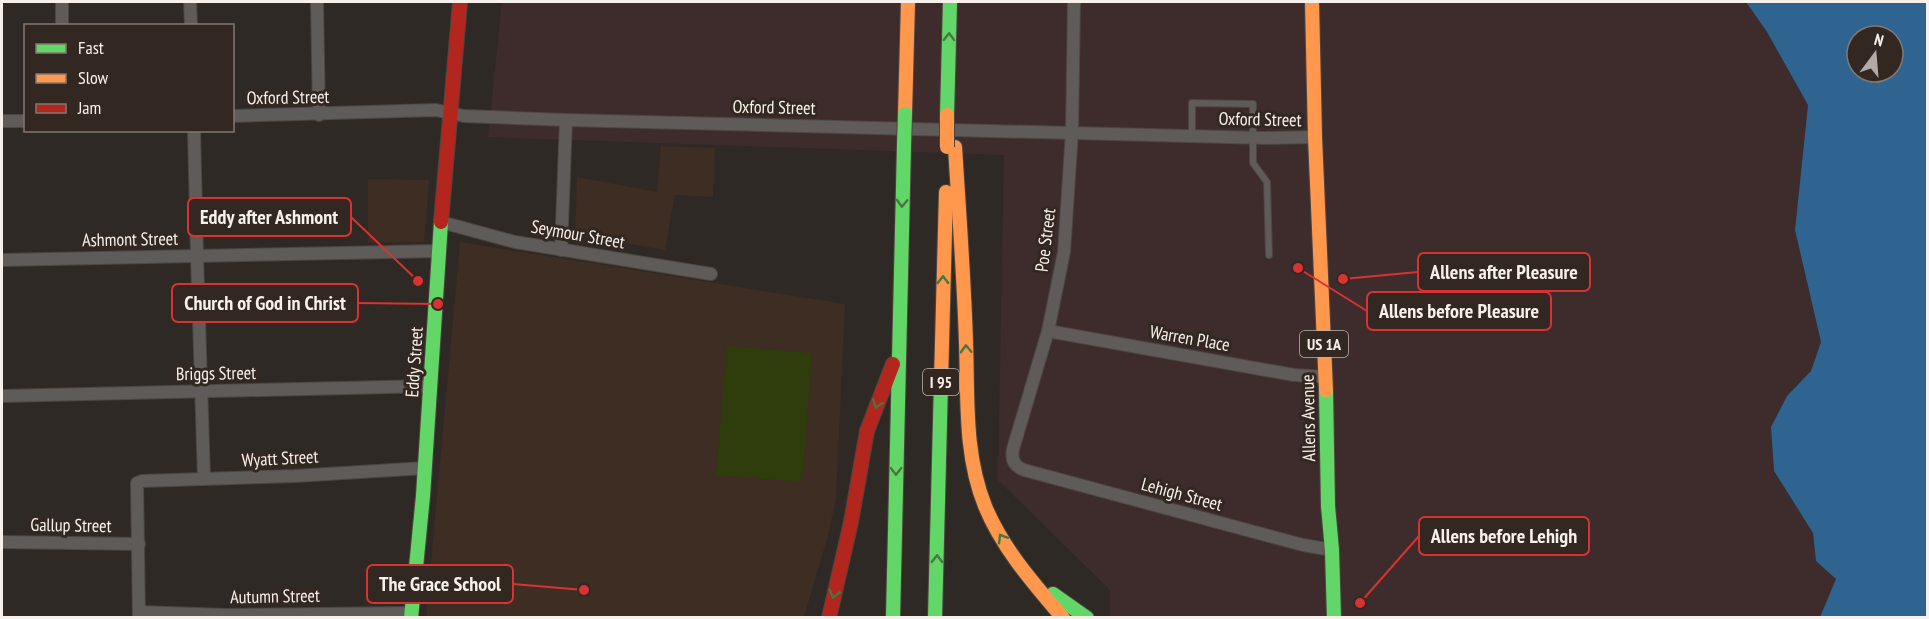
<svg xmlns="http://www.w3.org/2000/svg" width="1929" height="619" font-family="'PT Sans Narrow',sans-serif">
<rect width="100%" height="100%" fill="#2f2925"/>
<g fill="#3d2d23">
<path d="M661 146 715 148 713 197 675 195 665 250 575 235 577 177 657 192Z"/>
<path d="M368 179 429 180 424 242 368 243Z"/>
<path d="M460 242 845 304 836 498 829 532 804 617 426 618Z"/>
</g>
<path fill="#3e2c2d" d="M502 2H1746L1767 32 1808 105 1795 230 1821 342 1811 372 1787 396 1771 427 1774 471 1813 533 1816 561 1836 579 1820 617H1110V590L998 480 1004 155 488 137Z"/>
<path fill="#2f3d0c" d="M727 346 812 353 802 482 716 475Z"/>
<path fill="#2f6491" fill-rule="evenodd" d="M1746 2H1927V617H1820L1836 579 1816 561 1813 533 1774 471 1771 427 1787 396 1811 371 1821 342 1795 230 1808 105 1767 32ZM1857 36H1893V72H1857Z"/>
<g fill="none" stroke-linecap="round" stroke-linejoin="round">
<defs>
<path id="lane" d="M1192 136V103L1253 104V163L1267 182 1269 255"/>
<g id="street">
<path d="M62 2V26"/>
<path d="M190 2 191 26"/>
<path d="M317 2 319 115"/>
<path d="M1074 2 1072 132 1064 252 1048 331 1013 449C1011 459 1014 466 1024 470L1303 545 1332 550"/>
<path d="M232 116 436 110 464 116 566 120 1264 138 1315 137"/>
<path d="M2 121H26"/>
<path d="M194 130 197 256 204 479"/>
<path d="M441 222 515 242 711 274"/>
<path d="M561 250 566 120"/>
<path d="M2 260 439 251"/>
<path d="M1048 331 1294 375 1326 377"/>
<path d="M2 396 431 386"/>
<path d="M2 542 139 544"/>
<path d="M139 612 225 615 411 613"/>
<path d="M139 618 137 483 142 481 295 476 425 468"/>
</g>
<g id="fast">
<path d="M947 115 950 2"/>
<path d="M1326 390 1328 506 1332 550 1334 618"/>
<path d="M1053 594 1087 618"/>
<path d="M411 618 423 496 441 222"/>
<path d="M893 618 904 145"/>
<path d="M935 618 941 382"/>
</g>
<g id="slow">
<path d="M1312 2 1315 137 1326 390"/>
<path d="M905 114 908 2"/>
<path d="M955 147C959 212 964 278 966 343 968 398 964 454 985 506 1002 548 1034 584 1063 618"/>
<path d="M941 382 946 192"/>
</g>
<g id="jam">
<path d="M441 222 460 2"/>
<path d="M829 618 851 522 867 431 893 364"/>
</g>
</defs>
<use href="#lane" stroke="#4c4643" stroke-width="8"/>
<use href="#street" stroke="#4c4643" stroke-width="14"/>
<use href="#fast" stroke="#4c4643" stroke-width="16"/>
<use href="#slow" stroke="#4c4643" stroke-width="16"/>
<use href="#jam" stroke="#4c4643" stroke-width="16"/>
<use href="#lane" stroke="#5f5b58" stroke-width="6"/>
<use href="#street" stroke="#5f5b58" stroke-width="12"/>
<use href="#fast" stroke="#63d668" stroke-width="14"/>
<use href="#slow" stroke="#ff974d" stroke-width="14"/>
<use href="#jam" stroke="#b3261e" stroke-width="14"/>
<defs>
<path id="fast-bridge" d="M904 145 905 114"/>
<path id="slow-bridge" d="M947 115V147"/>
</defs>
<use href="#fast-bridge" stroke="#4c4643" stroke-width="16" stroke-linecap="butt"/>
<use href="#slow-bridge" stroke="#4c4643" stroke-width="16" stroke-linecap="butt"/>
<use href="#fast-bridge" stroke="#63d668" stroke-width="14"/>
<use href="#slow-bridge" stroke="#ff974d" stroke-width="14"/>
</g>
<defs><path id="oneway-chevron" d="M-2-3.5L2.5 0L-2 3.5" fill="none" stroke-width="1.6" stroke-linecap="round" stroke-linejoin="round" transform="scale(1.5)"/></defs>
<g stroke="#497641">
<use href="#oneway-chevron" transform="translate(949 37) rotate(-89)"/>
<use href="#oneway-chevron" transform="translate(902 203) rotate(92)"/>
<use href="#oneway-chevron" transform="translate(943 280) rotate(-89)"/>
<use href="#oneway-chevron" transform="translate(966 349) rotate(-92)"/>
<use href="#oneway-chevron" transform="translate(877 404) rotate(111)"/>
<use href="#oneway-chevron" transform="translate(896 471) rotate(91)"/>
<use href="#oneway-chevron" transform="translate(1002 538) rotate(-121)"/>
<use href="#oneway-chevron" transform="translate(937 559) rotate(-89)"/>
<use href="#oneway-chevron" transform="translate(834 594) rotate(104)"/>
</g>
<g text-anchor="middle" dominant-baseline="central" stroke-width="6" stroke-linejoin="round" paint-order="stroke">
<g fill="#332821" stroke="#bdb4ae" stroke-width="1.5">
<rect x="1300" y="331" width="48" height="26" rx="4.5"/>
<rect x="923" y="369" width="36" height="26" rx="4.5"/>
</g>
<g font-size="16" font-weight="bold" fill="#f8f0eb">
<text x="1324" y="344">US 1A</text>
<text x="941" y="382">I 95</text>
</g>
<g font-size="18" fill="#f8f0eb" stroke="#332821">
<text transform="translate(288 97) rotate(-1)">Oxford Street</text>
<text transform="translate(774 107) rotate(1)">Oxford Street</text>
<text transform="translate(1260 119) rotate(1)">Oxford Street</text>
<text transform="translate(578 234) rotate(10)">Seymour Street</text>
<text transform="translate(130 239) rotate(-1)">Ashmont Street</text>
<text transform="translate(1045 240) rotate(-83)">Poe Street</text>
<text transform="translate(1190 338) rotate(10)">Warren Place</text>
<text transform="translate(414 362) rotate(-86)">Eddy Street</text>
<text transform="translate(216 373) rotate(-1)">Briggs Street</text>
<text transform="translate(1308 418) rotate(-91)">Allens Avenue</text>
<text transform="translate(280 458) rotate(-3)">Wyatt Street</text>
<text transform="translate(1182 494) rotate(15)">Lehigh Street</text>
<text transform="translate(71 525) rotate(1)">Gallup Street</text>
<text transform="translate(275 596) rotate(-1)">Autumn Street</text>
</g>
</g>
<path fill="none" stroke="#d83232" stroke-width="2" d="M418 281L351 217M1343 279L1418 272M438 304L358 303M1298 268L1367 311M1360 603L1419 536M584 590L513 584"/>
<g fill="#d83232" stroke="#332821" stroke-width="2">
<circle cx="418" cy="281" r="6"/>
<circle cx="1343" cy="279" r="6"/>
<circle cx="438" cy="304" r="6"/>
<circle cx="1298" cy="268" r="6"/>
<circle cx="1360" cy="603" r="6"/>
<circle cx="584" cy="590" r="6"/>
</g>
<g fill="#332821" stroke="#d83232" stroke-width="2">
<rect x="188" y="198" width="163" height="38" rx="6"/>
<rect x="1418" y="253" width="172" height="38" rx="6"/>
<rect x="172" y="284" width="186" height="38" rx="6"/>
<rect x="1367" y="292" width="184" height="38" rx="6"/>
<rect x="1419" y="517" width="170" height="38" rx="6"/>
<rect x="367" y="565" width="146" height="38" rx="6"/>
</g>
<g font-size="20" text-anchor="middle" font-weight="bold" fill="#f8f0eb">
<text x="269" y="224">Eddy after Ashmont</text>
<text x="1504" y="279">Allens after Pleasure</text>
<text x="265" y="310">Church of God in Christ</text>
<text x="1459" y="318">Allens before Pleasure</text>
<text x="1504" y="543">Allens before Lehigh</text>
<text x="440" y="591">The Grace School</text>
</g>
<rect width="1929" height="619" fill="none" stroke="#f8f0eb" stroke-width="6"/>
<rect x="24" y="24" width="210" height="108" fill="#332821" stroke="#827872" stroke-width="1.5"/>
<rect x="36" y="44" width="30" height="9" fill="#63d668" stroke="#827872" stroke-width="1.5"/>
<text x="78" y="54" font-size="18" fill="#f8f0eb">Fast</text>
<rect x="36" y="74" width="30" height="9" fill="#ff974d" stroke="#827872" stroke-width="1.5"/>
<text x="78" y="84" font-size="18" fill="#f8f0eb">Slow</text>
<rect x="36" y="104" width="30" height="9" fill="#b3261e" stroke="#827872" stroke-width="1.5"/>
<text x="78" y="114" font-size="18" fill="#f8f0eb">Jam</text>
<g transform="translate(1875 54) rotate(16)"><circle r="28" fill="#332821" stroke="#827872" stroke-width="1.5"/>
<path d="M0-4.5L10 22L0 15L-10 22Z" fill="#b2aaa6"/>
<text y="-9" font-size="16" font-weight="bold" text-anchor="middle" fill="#f8f0eb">N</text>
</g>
</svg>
